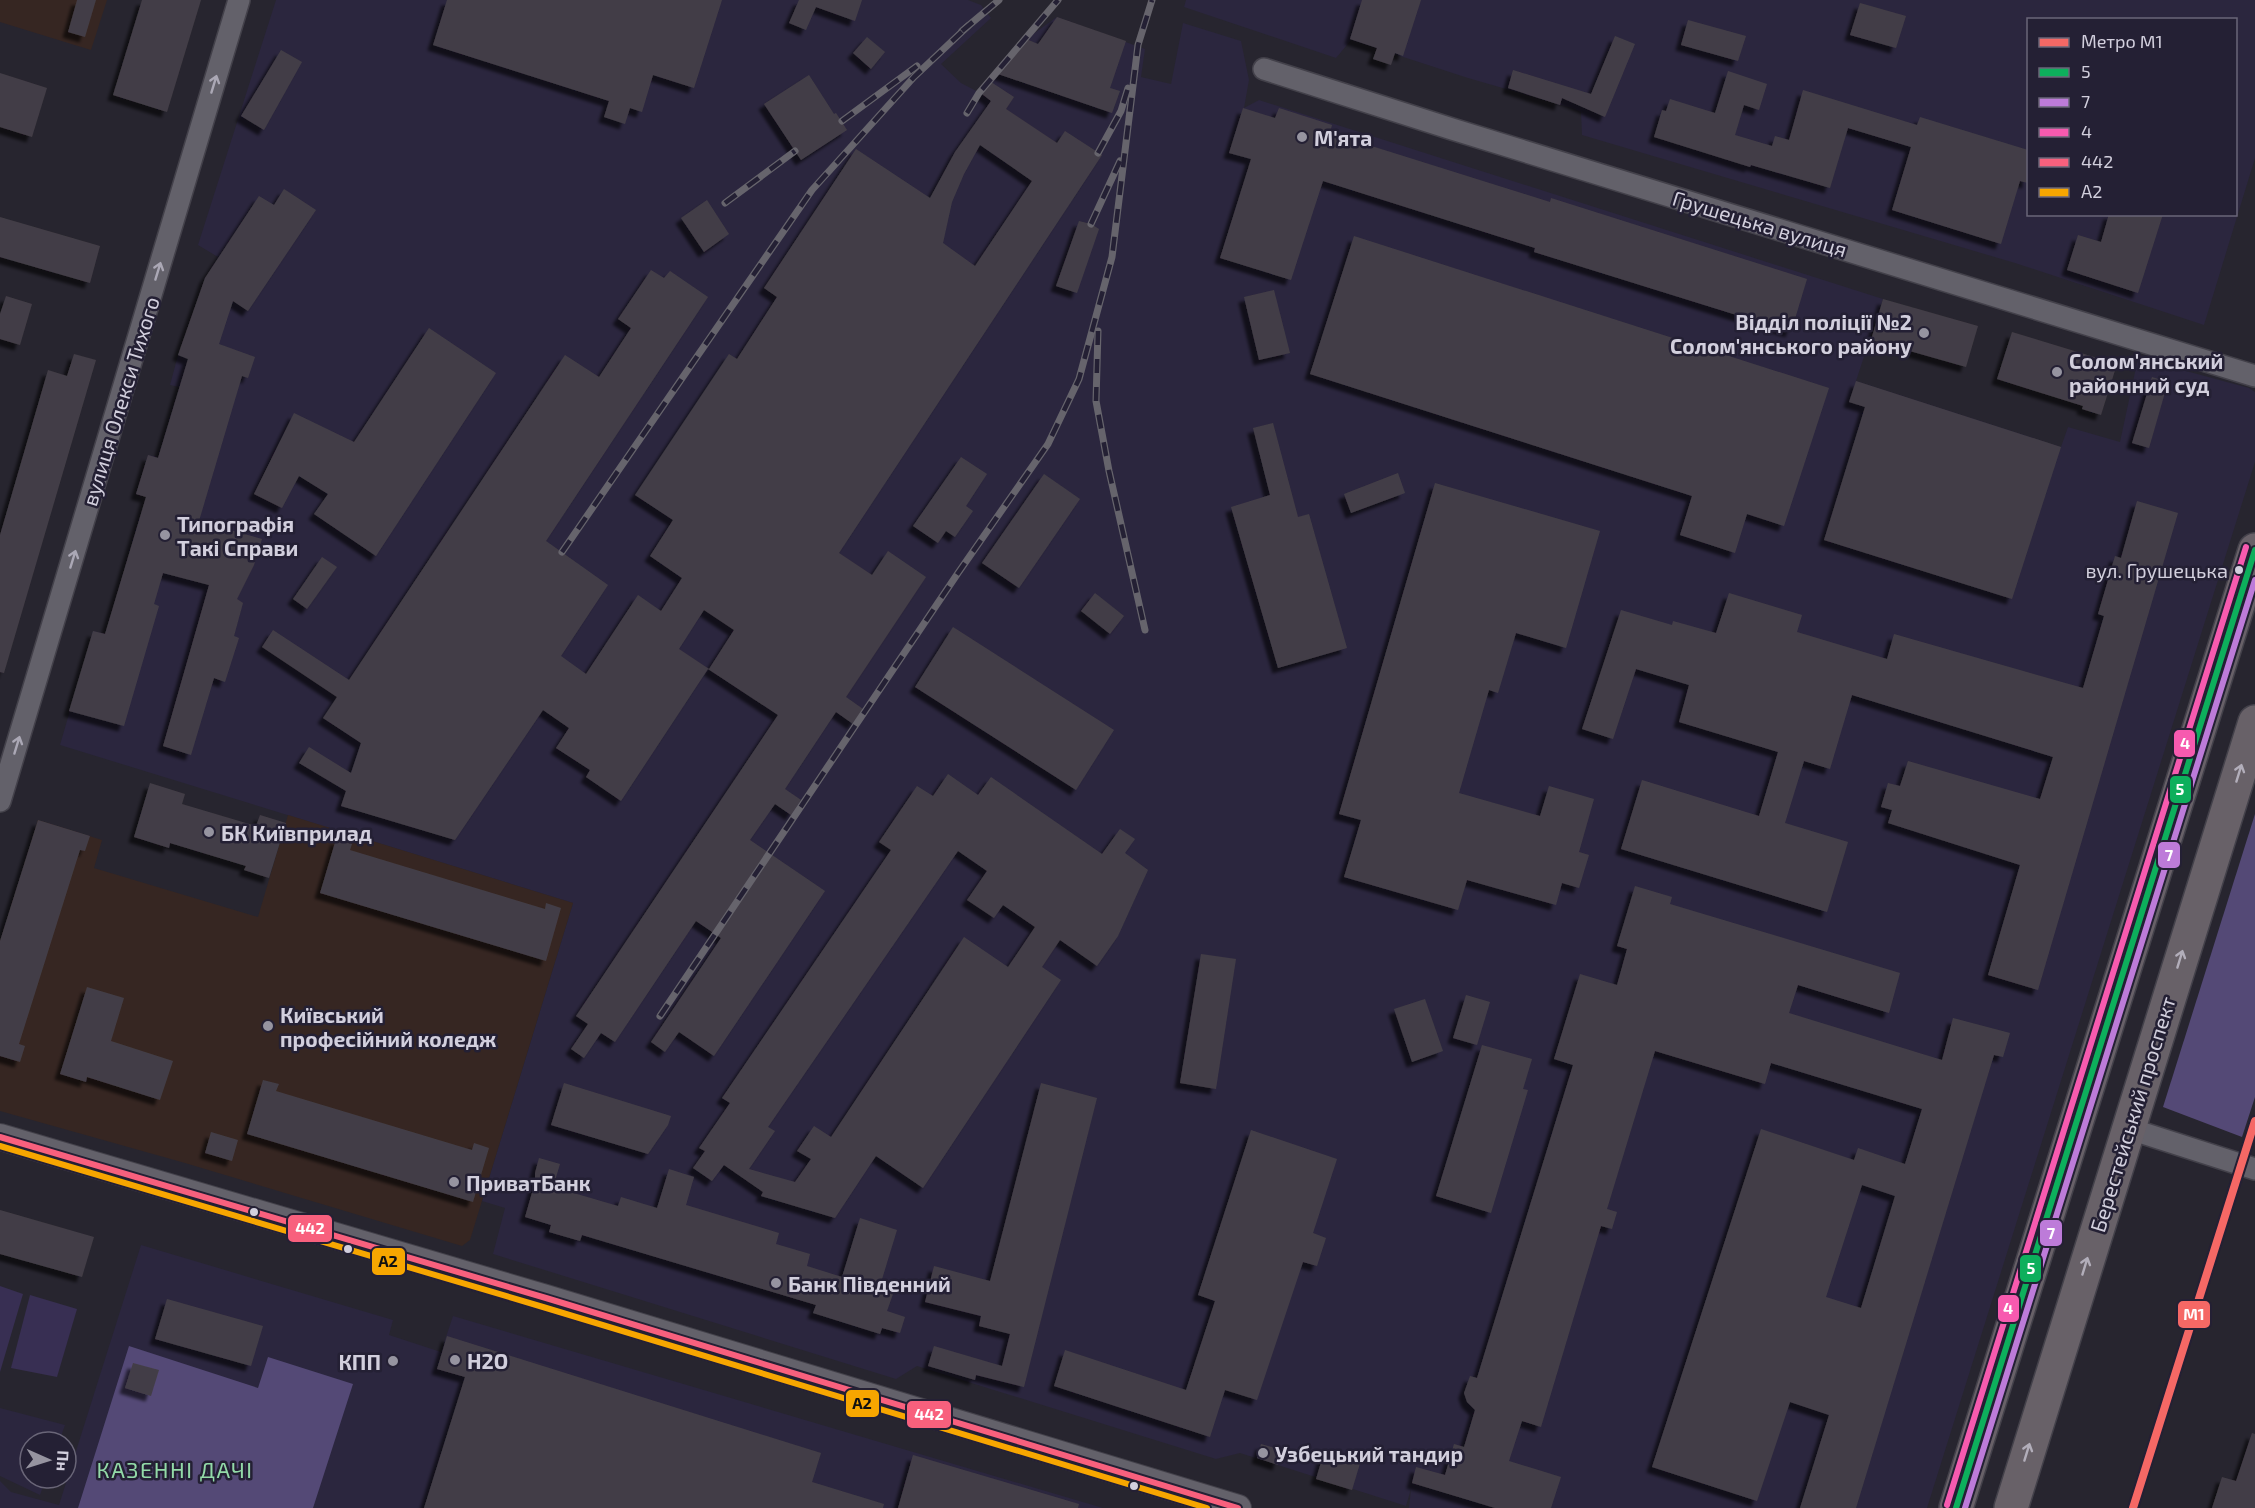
<svg xmlns="http://www.w3.org/2000/svg" width="2255" height="1508" font-family="'Exo 2',sans-serif">
<defs>
<filter id="shadow"><feDropShadow dx="-5.5" dy="5.5" stdDeviation="1.5" flood-color="#0009"/></filter>
</defs>
<rect width="100%" height="100%" fill="#27252f"/>
<g fill="#2b263e" fill-rule="evenodd">
<path d="M276 0H968L981 5 991 18 941 64 961 83 982 94 1026 39 1057 17 1145 49 1141 77 1171 84 1183 23 1241 41 1249 80 1244 108 1259 100 1883 299 1856 381 2061 447 2068 427 2120 442 2138 358 2249 388 2255 392V462L1927 1508H1409L1411 1489 1406 1506 1240 1453 1216 1459 917 1366 896 1379 493 1254 505 1208 482 1201 573 903 60 745 93 631 105 634 146 497 136 494 148 455 158 457 179 387 170 385 177 359 205 278 218 257 198 245Z"/>
<path d="M1186 0H2255V158L2204 325 2015 263 1582 135 1581 112 1572 108 1468 78 1351 40 1336 58 1184 7ZM2028 20H2236V214H2028Z"/>
<path d="M141 1245 393 1320 389 1335 441 1352 453 1316 1103 1508H0V1481L11 1492 59 1505Z"/>
<path d="M0 1408 65 1425 59 1442H30V1478H46L40 1495 0 1476Z"/>
</g>
<g fill="#362622">
<path d="M0 0H107L91 50 0 22Z"/>
<path d="M288 815 573 903 470 1240 462 1246 185 1163 0 1111V941L38 820 102 840 94 868 258 917Z"/>
</g>
<g fill="#382f53">
<path d="M0 1286 23 1294 0 1372Z"/>
<path d="M30 1295 77 1309 57 1377 11 1368Z"/>
</g>
<g fill="#544976">
<path d="M2255 814V1097L2242 1137 2163 1107Z"/>
<path d="M129 1346 258 1388 268 1357 353 1384 313 1508H78Z"/>
</g>
<g fill="#433e46" fill-rule="evenodd" filter="url(#shadow)">
<path d="M77 0H96L85 37 68 32Z"/>
<path d="M142 0H201L167 112 113 95Z"/>
<path d="M447 0H722L694 88 653 75 642 112 630 108 625 124 604 117 609 101 433 45Z"/>
<path d="M799 0H862L855 21 816 7 806 30 789 23Z"/>
<path d="M1362 0H1421L1403 56 1395 53 1391 65 1373 59 1377 48 1350 39Z"/>
<path d="M1860 3 1906 16 1896 48 1850 35Z"/>
<path d="M1057 17 1126 41 1110 88 1120 91 1112 113 998 74 1026 39 1038 44Z"/>
<path d="M1688 20 1746 36 1738 61 1681 45Z"/>
<path d="M1615 36 1635 44 1605 117 1562 98 1560 105 1508 88 1513 70 1591 94Z"/>
<path d="M867 37 885 52 871 69 853 53Z"/>
<path d="M281 50 302 62 264 130 241 116Z"/>
<path d="M1728 71 1767 84 1759 110 1744 105 1735 135 1772 146 1775 136 1789 140 1803 90 1917 125 1920 117 2028 150V183L2020 181 2001 244 1892 210 1911 147 1848 128 1830 188 1751 165 1750 167 1654 137 1662 110 1666 111 1670 99 1715 113Z"/>
<path d="M0 73 47 88 32 137 0 127Z"/>
<path d="M809 75 834 114 836 113 847 130 801 160 764 104Z"/>
<path d="M991 82 1014 97 1006 109 1057 143 1065 131 1102 155 839 553 872 575 888 551 926 577 846 697 863 709 853 724 836 712 785 789 801 800 791 815 775 804 750 840 825 891 714 1056 679 1032 665 1052 651 1042 721 938 696 921 615 1042 601 1033 584 1058 571 1049 588 1024 576 1016 778 715 708 669 621 801 586 777 590 770 556 748 569 728 543 710 455 840 341 806 346 791 299 763 309 747 351 773 361 743 323 718 337 697 262 647 273 630 349 680 565 355 599 377 631 328 618 319 651 270 664 278 670 271 708 297 546 541 608 585 561 656 586 674 638 595 661 611 682 578 650 556 673 520 635 495 729 354 737 359 777 297 764 288 856 149 930 198 955 152 991 101 982 94ZM980 145 1032 181 975 266 943 243 952 202 964 174ZM704 610 734 630 709 669 679 649Z"/>
<path d="M1243 108 1275 118 1279 108 1332 125 1330 133 1550 202 1551 198 1807 279 1791 332 1534 252 1535 248 1323 181 1291 280 1220 258 1251 159 1229 153Z"/>
<path d="M284 189 316 210 248 311 233 301 219 344 255 357 248 378 242 376 199 521 262 539 254 565 237 599 243 603 234 636 239 638 225 682 214 678 191 755 163 746 209 585 163 573 154 604 159 606 124 726 69 711 93 631 105 634 146 497 136 494 148 455 158 458 188 359 178 355 205 278 259 196 274 205Z"/>
<path d="M707 200 729 234 704 252 681 218Z"/>
<path d="M2109 214H2163L2138 293 2067 270 2078 235 2101 242Z"/>
<path d="M0 217 100 246 90 283 0 257Z"/>
<path d="M1079 221 1091 224 1099 229 1077 293 1056 286Z"/>
<path d="M1354 236 1829 388 1784 526 1747 514 1735 553 1680 535 1692 496 1310 374Z"/>
<path d="M1274 290 1290 353 1259 360 1244 297Z"/>
<path d="M6 296 32 304 20 345 0 339V314Z"/>
<path d="M1883 299 1978 326 1966 367 1871 340Z"/>
<path d="M429 328 496 373 376 556 314 514 328 494 299 476 282 508 254 494 294 413 354 442Z"/>
<path d="M2012 332 2117 364 2101 415 2082 409 2083 406 1997 379Z"/>
<path d="M74 354 96 360 4 673 0 672V535L48 370 67 376Z"/>
<path d="M2152 377 2168 382 2149 448 2132 443Z"/>
<path d="M1856 381 2061 447 2012 599 1824 540 1865 407 1849 402Z"/>
<path d="M1273 423 1298 517 1309 514 1347 648 1278 668 1231 507 1270 495 1253 428Z"/>
<path d="M961 457 987 474 966 506 973 511 955 537 946 531 938 543 913 526Z"/>
<path d="M1398 473 1405 493 1351 513 1344 494Z"/>
<path d="M1044 474 1080 499 1019 588 982 563Z"/>
<path d="M1435 483 1600 531 1566 648 1516 633 1498 693 1489 690 1459 793 1540 816 1549 786 1594 799 1579 852 1589 855 1579 888 1562 883 1556 905 1467 880 1458 910 1344 877 1361 820 1339 814Z"/>
<path d="M2137 501 2178 513 2038 990 1988 975 2020 865 1888 823 1892 810 1881 807 1888 783 1900 786 1908 761 2040 799 2053 757 1852 695 1830 769 1804 761 1785 823 1848 842 1827 912 1621 849 1642 780 1759 816 1778 752 1679 722 1689 685 1636 669 1613 739 1582 729 1621 610 1672 625 1673 621 1716 633 1729 593 1802 615 1797 632 1887 659 1894 634 2083 688 2104 616 2098 614 2115 556 2121 558Z"/>
<path d="M322 557 337 567 307 609 293 599Z"/>
<path d="M1095 593 1124 616 1110 634 1081 611Z"/>
<path d="M953 627 1114 730 1076 790 915 687Z"/>
<path d="M948 774 978 795 991 777 1102 854 1120 829 1135 839 1125 853 1148 870 1118 936 1097 966 1060 940 1042 967 1061 980 923 1188 876 1156 835 1218 761 1196 763 1192 724 1165 712 1181 693 1168 705 1151 699 1148 730 1103 722 1098 891 850 879 842 917 786 933 796ZM958 851 987 871 967 900 994 918 1003 905 1035 927 1008 967 964 937 831 1137 814 1126 797 1151 811 1159 795 1182 749 1169 775 1131 768 1127Z"/>
<path d="M150 783 185 794 182 804 256 826 260 815 286 823 269 878 244 870 246 866 170 843 169 848 134 837Z"/>
<path d="M38 820 90 836 85 851 80 850 19 1044 25 1046 20 1062 0 1056V941Z"/>
<path d="M336 839 352 844 350 850 545 909 546 903 561 908 546 961 320 893Z"/>
<path d="M1635 886 1672 897 1670 904 1900 973 1889 1013 1798 985 1789 1013 1942 1060 1953 1018 2010 1033 2003 1057 1994 1055 1856 1508H1800L1829 1415 1790 1402 1757 1501 1652 1467 1761 1129 1854 1160 1858 1148 1905 1164 1922 1109 1771 1063 1765 1084 1655 1051 1607 1209 1617 1212 1612 1229 1601 1226 1541 1427 1522 1421 1509 1461 1561 1477 1551 1508H1495L1412 1483 1416 1467 1445 1475 1454 1444 1464 1447 1475 1410 1467 1402 1464 1393 1470 1376 1477 1378 1573 1065 1554 1059 1580 974 1617 985 1627 949 1617 946ZM1862 1185 1895 1196 1861 1308 1826 1297Z"/>
<path d="M1201 954 1236 959 1216 1089 1180 1083Z"/>
<path d="M87 987 124 998 111 1041 173 1061 160 1100 87 1077 86 1082 60 1074Z"/>
<path d="M1466 995 1490 1002 1477 1045 1453 1038Z"/>
<path d="M1425 999 1443 1051 1412 1062 1394 1009Z"/>
<path d="M1482 1045 1532 1059 1523 1089 1528 1090 1491 1213 1436 1196Z"/>
<path d="M263 1080 279 1084 276 1091 472 1150 474 1143 489 1148 473 1202 247 1134Z"/>
<path d="M564 1083 671 1116 668 1125 648 1154 551 1125Z"/>
<path d="M1041 1083 1097 1098 1024 1387 976 1375 975 1380 928 1366 934 1346 1002 1366 1010 1334 979 1326 981 1316 925 1302 934 1266 990 1281Z"/>
<path d="M1251 1130 1337 1159 1313 1233 1326 1238 1317 1266 1303 1262 1257 1400 1225 1390 1210 1437 1054 1386 1065 1350 1186 1390 1215 1301 1198 1295Z"/>
<path d="M211 1132 238 1140 232 1161 205 1153Z"/>
<path d="M539 1158 560 1164 553 1187 618 1206 621 1197 657 1208 669 1169 694 1177 686 1205 779 1233 776 1244 810 1254 807 1266 842 1277 860 1218 897 1230 879 1289 893 1294 887 1311 905 1317 900 1333 882 1328 880 1334 813 1313 816 1305 582 1235 580 1241 549 1232 551 1225 525 1217 535 1182V1173Z"/>
<path d="M0 1210 94 1237 82 1277 0 1254Z"/>
<path d="M167 1299 263 1326 251 1366 155 1339Z"/>
<path d="M447 1336 821 1453 812 1482 884 1504 883 1508H424L465 1377 437 1369Z"/>
<path d="M133 1363 159 1370 151 1396 125 1388Z"/>
<path d="M2252 1433 2255 1434V1508H2212L2222 1477 2236 1481Z"/>
<path d="M1261 1444 1282 1450 1278 1465 1257 1458Z"/>
<path d="M1325 1449 1361 1460 1352 1490 1316 1479Z"/>
<path d="M913 1455 1079 1504 1078 1508H898Z"/>
</g>
<g fill="none" stroke-linecap="round" stroke-linejoin="round">
<defs>
<g id="minor">
<path d="M1264 69 1452 129 2255 376"/>
<path d="M0 801 239 0"/>
<path d="M2127 1128 2255 1169"/>
</g>
<path id="tertiary" d="M0 1137 546 1298 1238 1508"/>
<g id="primary">
<path d="M1956 1508 2255 550"/>
<path d="M2011 1508 2255 722"/>
</g>
</defs>
<use href="#minor" stroke="#43414a" stroke-width="24"/>
<use href="#tertiary" stroke="#43414a" stroke-width="28"/>
<use href="#primary" stroke="#43414a" stroke-width="36"/>
<use href="#minor" stroke="#63616a" stroke-width="21"/>
<use href="#tertiary" stroke="#63616a" stroke-width="26"/>
<use href="#primary" stroke="#686168" stroke-width="33"/>
<defs>
<g id="rail">
<path d="M962 31 999 0"/>
<path d="M967 113 979 93 1058 0"/>
<path d="M842 121 917 66"/>
<path d="M1098 153 1121 111 1128 88"/>
<path d="M725 203 795 151"/>
<path d="M1091 224 1120 161"/>
<path d="M1098 331 1096 401 1109 471 1145 630"/>
<path d="M562 552 812 190 914 77 968 26"/>
<path d="M660 1016 958 573 1048 444 1079 379 1112 257 1138 45 1152 0"/>
</g>
</defs>
<use href="#rail" stroke="#66646c" stroke-width="7"/>
<use href="#rail" stroke="#242034" stroke-width="4.5" stroke-dasharray="14" stroke-linecap="butt"/>
<defs>
<path id="bus-1" d="M1956 1508 2255 550"/>
<path id="bus-2" d="M1965 1508 2255 580"/>
<path id="bus-3" d="M1947 1505 2246 547"/>
<path id="bus-4" d="M0 1137 546 1298 1238 1508"/>
<path id="bus-5" d="M0 1146 543 1307 1207 1508"/>
</defs>
<use href="#bus-1" stroke="#242034" stroke-width="10"/>
<use href="#bus-2" stroke="#242034" stroke-width="10"/>
<use href="#bus-3" stroke="#242034" stroke-width="10"/>
<use href="#bus-4" stroke="#242034" stroke-width="10"/>
<use href="#bus-5" stroke="#242034" stroke-width="10"/>
<use href="#bus-1" stroke="#0daf5c" stroke-width="6"/>
<use href="#bus-2" stroke="#bd7bd9" stroke-width="6"/>
<use href="#bus-3" stroke="#f75aaf" stroke-width="6"/>
<use href="#bus-4" stroke="#f8607d" stroke-width="6"/>
<use href="#bus-5" stroke="#f7a600" stroke-width="6"/>
<defs>
<path id="metro-1" d="M2133 1508 2255 1121"/>
</defs>
<use href="#metro-1" stroke="#242034" stroke-width="12"/>
<use href="#metro-1" stroke="#f56865" stroke-width="8"/>
</g>
<defs><path id="oneway-shaft" d="M-6 0H5M1.5-3L5.5 0L1.5 3" fill="none" stroke-width="1.6" stroke-linecap="round" stroke-linejoin="round" transform="scale(1.5)"/></defs>
<g stroke="#aba8b5">
<use href="#oneway-shaft" transform="translate(214 84) rotate(-73)"/>
<use href="#oneway-shaft" transform="translate(158 271) rotate(-73)"/>
<use href="#oneway-shaft" transform="translate(73 559) rotate(-73)"/>
<use href="#oneway-shaft" transform="translate(17 745) rotate(-73)"/>
</g>
<g stroke="#b2aeba">
<use href="#oneway-shaft" transform="translate(2239 773) rotate(-73)"/>
<use href="#oneway-shaft" transform="translate(2180 959) rotate(-73)"/>
<use href="#oneway-shaft" transform="translate(2085 1266) rotate(-73)"/>
<use href="#oneway-shaft" transform="translate(2027 1452) rotate(-73)"/>
</g>
<g fill="#9694a0" stroke="#242034" stroke-width="2">
<circle cx="1302" cy="137" r="6"/>
<circle cx="1924" cy="333" r="6"/>
<circle cx="2057" cy="372" r="6"/>
<circle cx="165" cy="535" r="6"/>
<circle cx="209" cy="832" r="6"/>
<circle cx="268" cy="1026" r="6"/>
<circle cx="454" cy="1182" r="6"/>
<circle cx="776" cy="1283" r="6"/>
<circle cx="455" cy="1360" r="6"/>
<circle cx="393" cy="1361" r="6"/>
<circle cx="1263" cy="1453" r="6"/>
</g>
<g fill="#d2cfdd" stroke="#242034" stroke-width="2">
<circle cx="2239" cy="570" r="5"/>
<circle cx="254" cy="1212" r="5"/>
<circle cx="348" cy="1249" r="5"/>
<circle cx="1134" cy="1486" r="5"/>
</g>
<g text-anchor="middle" dominant-baseline="central" stroke-width="5" stroke-linejoin="round" paint-order="stroke">
<g font-size="20" fill="#d2cfdd" stroke="#242034" text-anchor="end">
<text x="2228" y="570">вул. Грушецька</text>
</g>
<g font-size="21" font-weight="bold" fill="#d2cfdd" stroke="#242034" text-anchor="start">
<text x="1314" y="137">М'ята</text>
<text x="1912" y="321" text-anchor="end">Відділ поліції №2<tspan x="1912" dy="24">Солом'янського району</tspan></text>
<text x="2069" y="360">Солом'янський<tspan x="2069" dy="24">районний суд</tspan></text>
<text x="177" y="523">Типографія<tspan x="177" dy="24">Такі Справи</tspan></text>
<text x="221" y="832">БК Київприлад</text>
<text x="280" y="1014">Київський<tspan x="280" dy="24">професійний коледж</tspan></text>
<text x="466" y="1182">ПриватБанк</text>
<text x="788" y="1283">Банк Південний</text>
<text x="467" y="1360">H2O</text>
<text x="381" y="1361" text-anchor="end">КПП</text>
<text x="1275" y="1453">Узбецький тандир</text>
</g>
<g font-size="21" fill="#d2cfdd" stroke="#242034">
<text transform="translate(1760 223) rotate(17)">Грушецька вулиця</text>
<text transform="translate(120 401) rotate(-73)">вулиця Олекси Тихого</text>
<text transform="translate(2132 1114) rotate(-73)">Берестейський проспект</text>
</g>
<g font-size="22" letter-spacing="1.5" fill="#93daa8" stroke="#242034">
<text x="175" y="1469">КАЗЕННІ ДАЧІ</text>
</g>
</g>
<g stroke="#242034" stroke-width="2">
<rect x="2173" y="729" width="23" height="29" rx="6" fill="#f75aaf"/>
<rect x="2169" y="775" width="23" height="29" rx="6" fill="#0daf5c"/>
<rect x="2157" y="841" width="24" height="28" rx="6" fill="#bd7bd9"/>
<rect x="287" y="1214" width="46" height="29" rx="6" fill="#f8607d"/>
<rect x="2039" y="1219" width="24" height="28" rx="6" fill="#bd7bd9"/>
<rect x="371" y="1247" width="35" height="29" rx="6" fill="#f7a600"/>
<rect x="2019" y="1254" width="23" height="29" rx="6" fill="#0daf5c"/>
<rect x="1997" y="1294" width="23" height="29" rx="6" fill="#f75aaf"/>
<rect x="2177" y="1300" width="34" height="29" rx="6" fill="#f56865"/>
<rect x="845" y="1389" width="35" height="29" rx="6" fill="#f7a600"/>
<rect x="906" y="1400" width="46" height="29" rx="6" fill="#f8607d"/>
</g>
<g font-size="16" text-anchor="middle" font-weight="bold" fill="#fff">
<text x="2185" y="749">4</text>
<text x="2180" y="795">5</text>
<text x="2169" y="861">7</text>
<text x="310" y="1234">442</text>
<text x="2051" y="1239">7</text>
<text x="2031" y="1274">5</text>
<text x="2008" y="1314">4</text>
<text x="2194" y="1320">M1</text>
<text x="929" y="1420">442</text>
</g>
<g font-size="16" text-anchor="middle" font-weight="bold" fill="#111">
<text x="388" y="1267">А2</text>
<text x="862" y="1409">А2</text>
</g>
<rect x="2027" y="18" width="210" height="198" fill="#242034" stroke="#6a6678" stroke-width="1.5"/>
<rect x="2039" y="38" width="30" height="9" fill="#f56865" stroke="#6a6678" stroke-width="1.5"/>
<text x="2081" y="48" font-size="18" fill="#d2cfdd">Метро M1</text>
<rect x="2039" y="68" width="30" height="9" fill="#0daf5c" stroke="#6a6678" stroke-width="1.5"/>
<text x="2081" y="78" font-size="18" fill="#d2cfdd">5</text>
<rect x="2039" y="98" width="30" height="9" fill="#bd7bd9" stroke="#6a6678" stroke-width="1.5"/>
<text x="2081" y="108" font-size="18" fill="#d2cfdd">7</text>
<rect x="2039" y="128" width="30" height="9" fill="#f75aaf" stroke="#6a6678" stroke-width="1.5"/>
<text x="2081" y="138" font-size="18" fill="#d2cfdd">4</text>
<rect x="2039" y="158" width="30" height="9" fill="#f8607d" stroke="#6a6678" stroke-width="1.5"/>
<text x="2081" y="168" font-size="18" fill="#d2cfdd">442</text>
<rect x="2039" y="188" width="30" height="9" fill="#f7a600" stroke="#6a6678" stroke-width="1.5"/>
<text x="2081" y="198" font-size="18" fill="#d2cfdd">А2</text>
<g transform="translate(48 1460) rotate(93)"><circle r="28" fill="#242034" stroke="#6a6678" stroke-width="1.5"/>
<path d="M0-4.5L10 22L0 15L-10 22Z" fill="#9694a0"/>
<text y="-9" font-size="16" font-weight="bold" text-anchor="middle" fill="#d2cfdd">Пн</text>
</g>
</svg>
